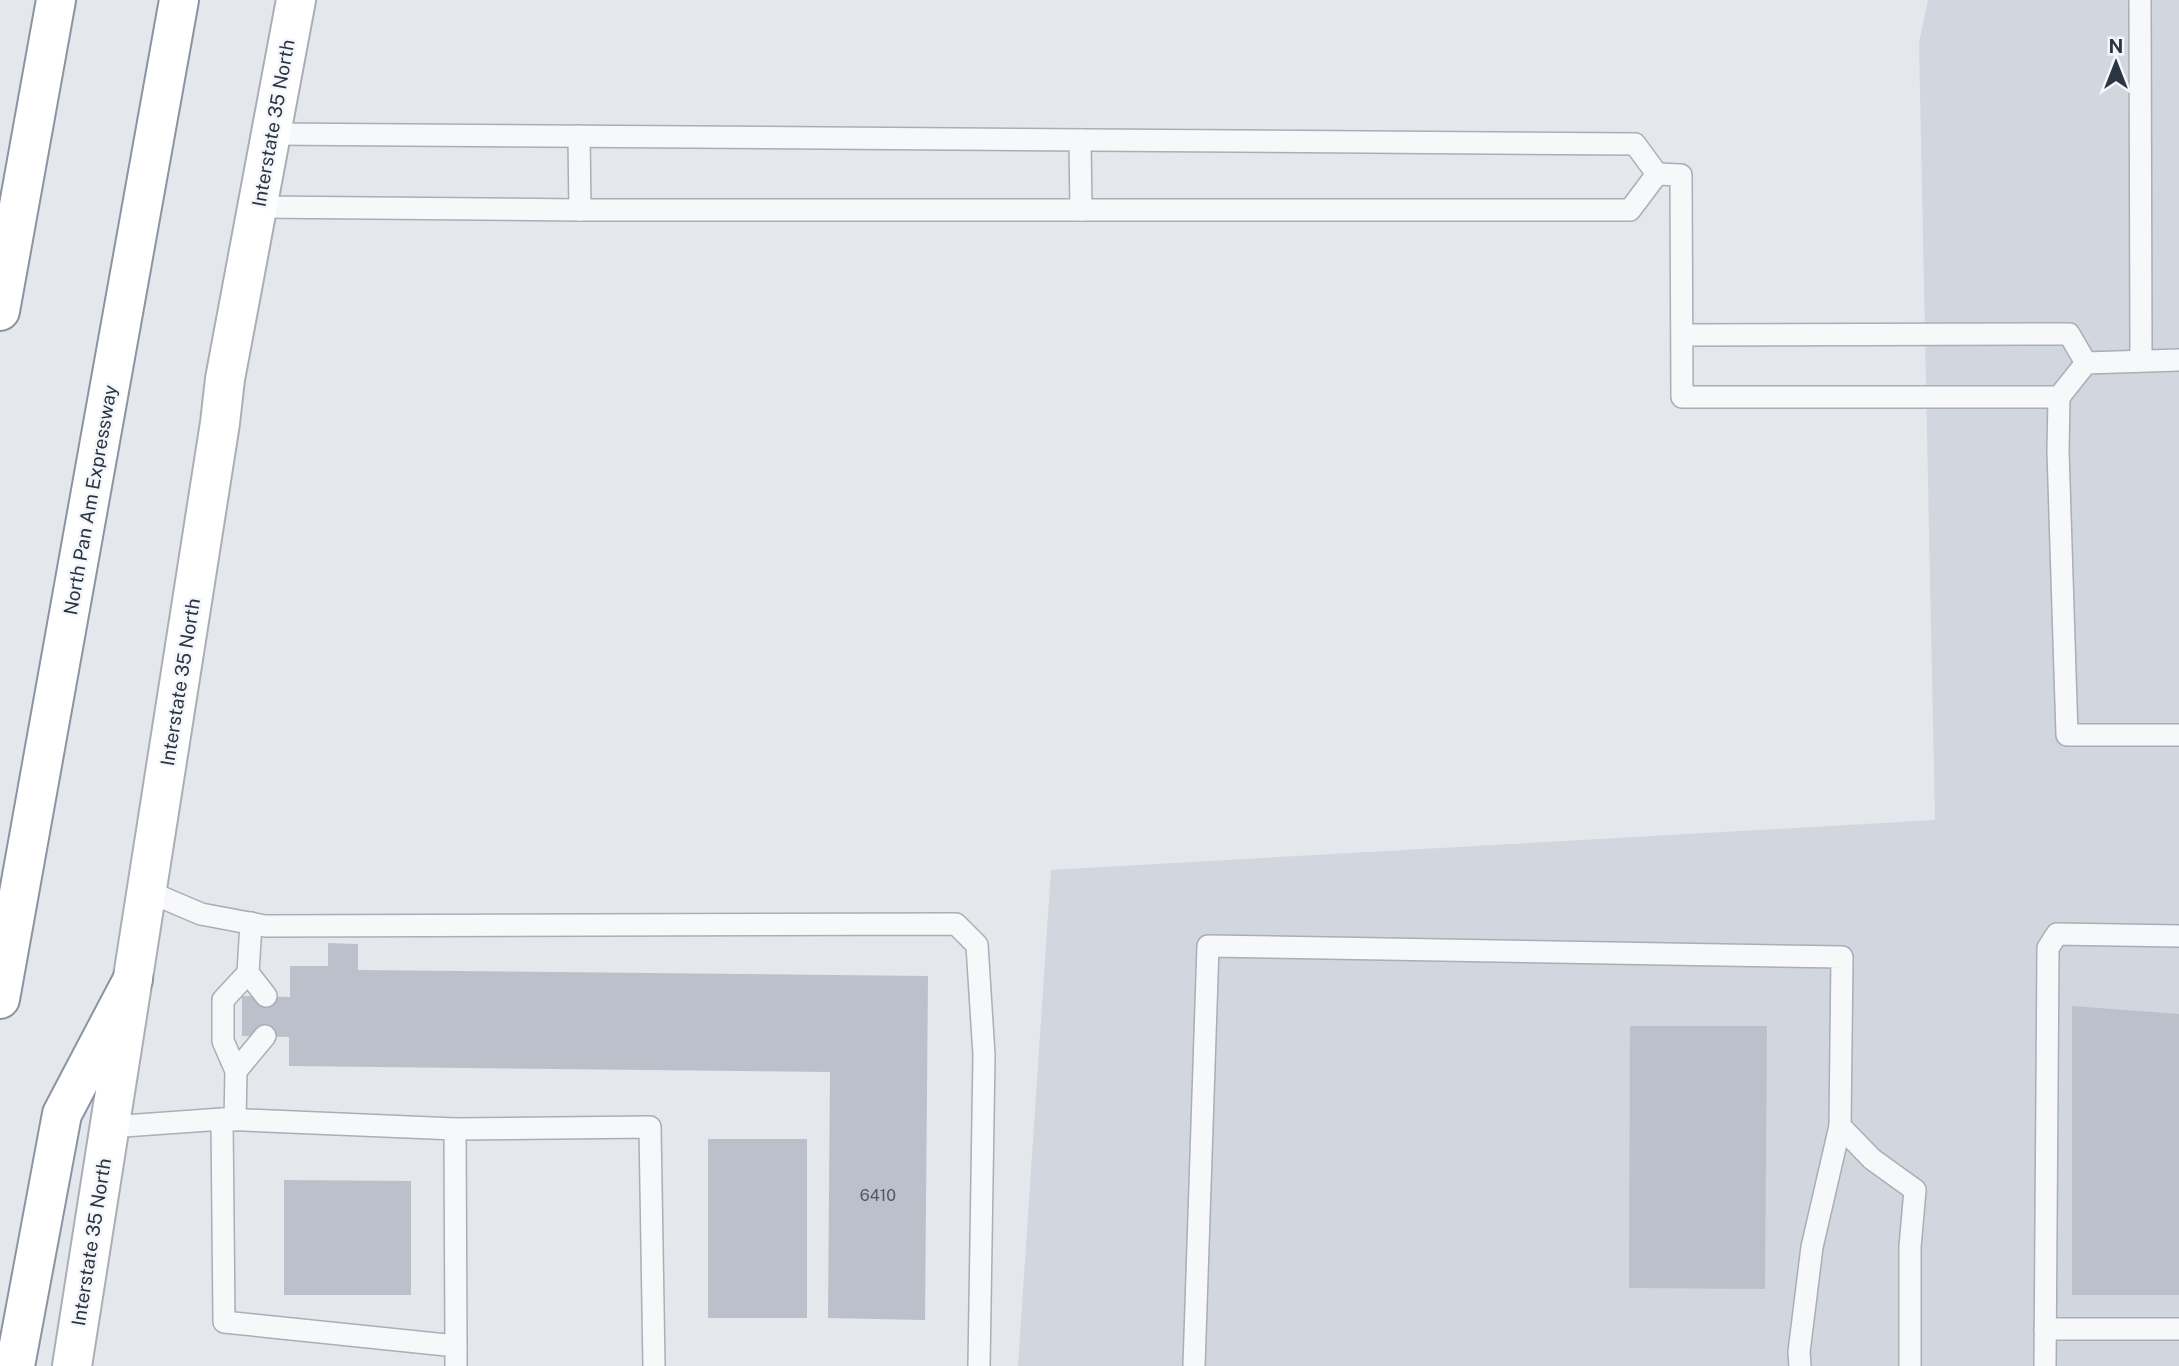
<svg xmlns="http://www.w3.org/2000/svg" width="2179" height="1366" font-family="'Public Sans',sans-serif">
<rect width="100%" height="100%" fill="#e4e7ec"/>
<path fill="#d2d6de" d="M1928 0H2179V1366H1018L1051 870 1935 820 1919 43Z"/>
<g fill="#bbc0ca">
<path d="M328 943 358 944V970L928 976 925 1320 828 1318 830 1072 289 1066V1037L242 1036V996L290 997V966H328Z"/>
<path d="M2072 1006 2179 1014V1295H2072Z"/>
<path d="M1630 1026H1767L1765 1289 1629 1288Z"/>
<rect x="708" y="1139" width="99" height="179"/>
<path d="M284 1180 411 1181V1295H284Z"/>
</g>
<g fill="none" stroke-linecap="round" stroke-linejoin="round">
<defs>
<g id="service">
<path d="M2140 0 2141 360"/>
<path d="M270 134 1635 144 1657 174"/>
<path d="M579 136 580 210"/>
<path d="M1080 140 1081 210"/>
<path d="M1657 174 1681 175 1682 397H2059L2086 363 2179 360"/>
<path d="M258 207 580 210H1630L1657 174"/>
<path d="M1683 335 2069 334 2086 363"/>
<path d="M2059 397 2058 451 2067 735H2179"/>
<path d="M147 891 201 914 265 926 956 924 977 945 984 1055 979 1366"/>
<path d="M248 973 266 996"/>
<path d="M236 1071 265 1036"/>
<path d="M222 1119 455 1129 456 1346"/>
<path d="M235 1120 236 1071 223 1041V1000L248 973 251 923"/>
<path d="M110 1127 222 1119 224 1322 456 1346V1366"/>
<path d="M455 1129 650 1127 654 1366"/>
<path d="M2045 1329H2179"/>
<path d="M1194 1366 1208 946 1842 957 1840 1126 1872 1159 1915 1190 1910 1247V1366"/>
<path d="M1800 1366 1799 1352 1812 1247 1840 1126"/>
<path d="M2045 1366 2048 948 2057 934 2179 936"/>
</g>
<path id="secondary" d="M72 1366 220 423 225 379 296 0"/>
<g id="motorway">
<path d="M0 311 56 0"/>
<path d="M0 999 179 0"/>
<path d="M15 1366 62 1114 133 979"/>
</g>
</defs>
<use href="#service" stroke="#a9aeb7" stroke-width="24"/>
<use href="#secondary" stroke="#a9aeb7" stroke-width="42"/>
<use href="#motorway" stroke="#8b94a3" stroke-width="42"/>
<use href="#service" stroke="#f7f8fa" stroke-width="21"/>
<use href="#secondary" stroke="#fff" stroke-width="38"/>
<use href="#motorway" stroke="#fff" stroke-width="38"/>
</g>
<g text-anchor="middle" dominant-baseline="central" stroke-width="5" stroke-linejoin="round" paint-order="stroke">
<g font-size="16" fill="#4f5766">
<text x="878" y="1195">6410</text>
</g>
<g font-size="19" fill="#2b3445" stroke="#f4f6f9">
<text transform="translate(273 123) rotate(-80)">Interstate 35 North</text>
<text transform="translate(90 500) rotate(-80)">North Pan Am Expressway</text>
<text transform="translate(180 682) rotate(-81)">Interstate 35 North</text>
<text transform="translate(91 1242) rotate(-81)">Interstate 35 North</text>
</g>
</g>
<g transform="translate(2116 63)" stroke="#f4f6f9" stroke-width="5" paint-order="stroke">
<path d="M0-5L12 26L0 18L-12 26Z" fill="#2b3445"/>
<text y="-10" font-size="19" font-weight="bold" text-anchor="middle" fill="#2b3445">N</text>
</g>
</svg>
